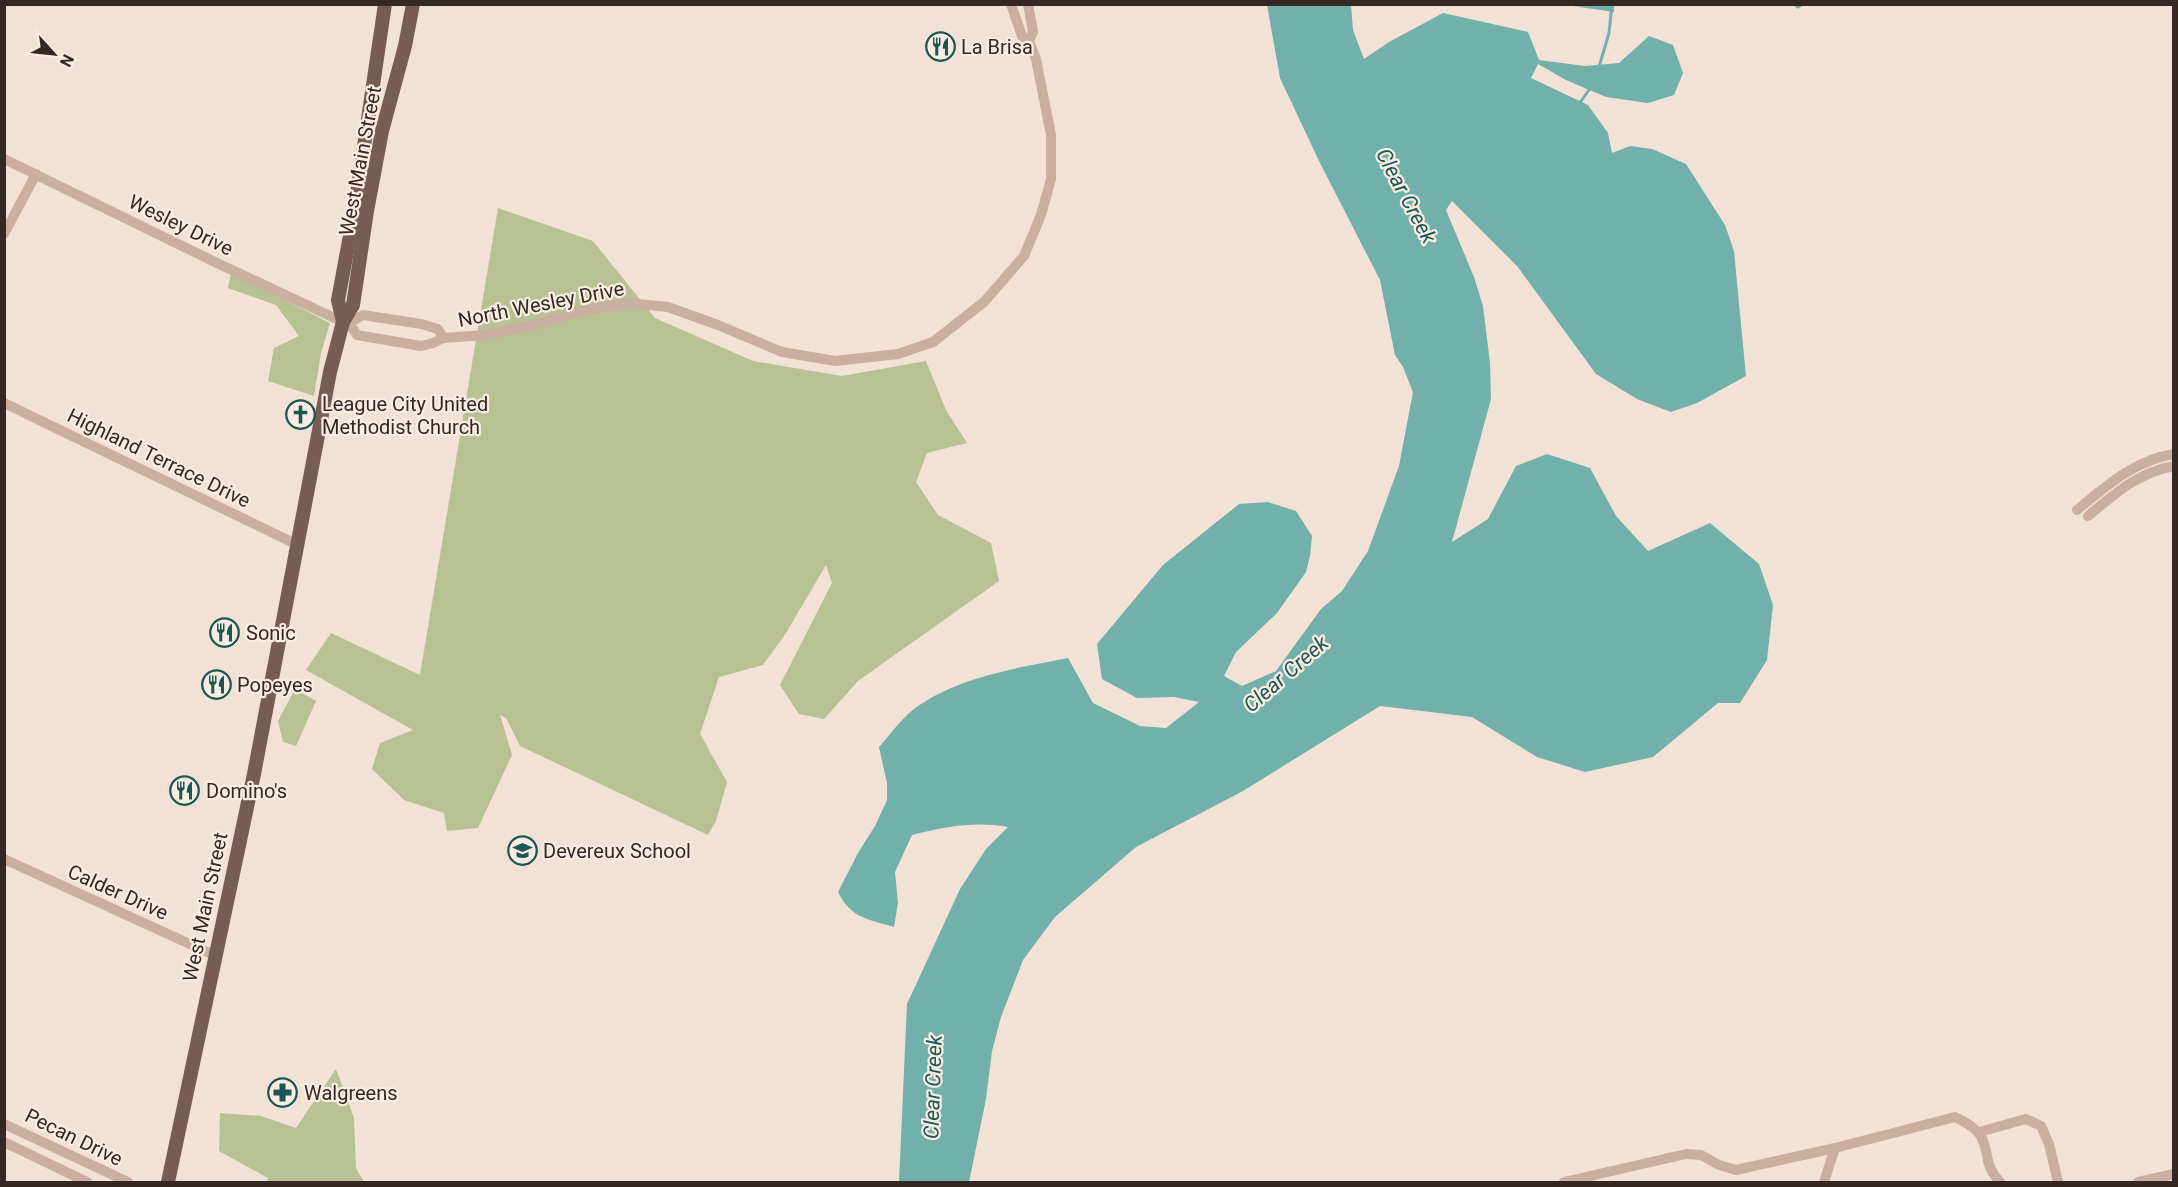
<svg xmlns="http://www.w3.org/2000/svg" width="2178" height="1187" font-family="Roboto,sans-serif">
<rect width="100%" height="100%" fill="#f2e1d5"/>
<g fill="#b7c194">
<path d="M498 208 593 241 655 318 753 361 842 376 926 361 946 410 967 443 927 453 916 482 938 515 991 543 999 581 858 681 824 719 799 714 780 685 832 583 826 565 786 633 763 665 719 677 700 734 727 782 716 821 708 835 520 746 506 718 500 715 512 755 478 828 447 831 444 813 404 800 372 769 380 743 413 730 306 670 331 633 420 675Z"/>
<path d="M231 273 330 323 321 353 314 396 268 381 274 348 299 336 276 305 228 288Z"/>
<path d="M295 689 316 701 296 746 283 742 278 721Z"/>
<path d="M336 1069 354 1118 356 1168 364 1182H266L268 1178 219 1151 220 1113 261 1116 296 1128Z"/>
</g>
<g fill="#72b0ac">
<path d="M1267 5H1351L1353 30 1364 59 1389 42 1443 13 1528 32 1539 60 1585 66 1619 63 1649 36 1673 45 1683 73 1674 95 1648 103 1606 97 1566 80 1538 64 1531 78 1588 105 1608 133 1612 153 1630 146 1652 149 1686 164 1725 225 1734 251 1746 376 1697 403 1671 412 1637 399 1596 374 1517 266 1452 201 1446 210 1474 277 1483 306 1490 363 1491 399 1452 542 1488 519 1516 466 1547 454 1590 468 1616 516 1648 551 1710 523 1759 564 1773 605 1767 660 1740 703H1718L1653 757 1585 772 1537 757 1472 717 1380 706 1243 791 1136 847 1055 917 1023 960 1001 1017 992 1051 986 1099 969 1182H899L907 1004 960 889 986 849 1008 827C975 821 944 827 912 835L895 872 898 903 894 927C867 919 851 918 838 892L858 853 875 826 887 800V783L879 747C890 735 901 719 914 709 957 677 1017 668 1068 658L1093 703 1140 726 1166 728 1199 702 1174 697 1137 698 1102 679 1097 644 1163 565 1239 504 1268 502 1296 511 1312 536 1310 556 1306 572 1277 613 1236 652 1224 676 1242 686 1276 671 1321 609 1342 591 1368 551 1399 466 1413 392 1403 367 1395 355 1380 280 1319 161 1280 78Z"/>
<path d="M1566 5H1614V12Z"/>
</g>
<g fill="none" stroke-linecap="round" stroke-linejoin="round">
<g stroke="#72b0ac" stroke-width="3">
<path d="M1794 4 1798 7 1802 4"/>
<path d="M1599 67 1609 33 1612 4"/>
<path d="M1579 104 1591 87"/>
</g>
<g stroke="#caafa1" stroke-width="10">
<path d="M1028 4 1033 32 1029 41"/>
<path d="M4 159 217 263 343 322 349 323 363 315 421 324 438 329 443 338"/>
<path d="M4 234 36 174"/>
<path d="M349 323 357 335 421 346 433 343 443 338 486 335 538 324 582 311 628 303 668 307 718 325 782 352 835 361 898 354 933 342 984 302 1024 256 1041 215 1051 179V135L1036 59 1029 41 1022 36 1011 4"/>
<path d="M4 403 298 545"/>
<path d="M2077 510C2106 486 2135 460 2174 454"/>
<path d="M2088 516C2116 493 2137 473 2174 466"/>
<path d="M4 859 216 956"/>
<path d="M4 1124 128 1182"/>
<path d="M1979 1132 2026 1119 2041 1126 2049 1144 2058 1182"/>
<path d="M4 1142 87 1182"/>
<path d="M1564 1182 1686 1154 1701 1155 1719 1165 1736 1170 1835 1148"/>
<path d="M1824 1182 1835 1148 1955 1117C2001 1138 1975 1156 2000 1182"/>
<path d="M2138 1182 2174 1174"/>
</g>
<g stroke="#775c54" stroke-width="14">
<path d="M343 322 338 300 354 214 385 4"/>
<path d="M168 1182 254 774 330 372 343 322 353 305 367 211 382 131 405 46 413 4"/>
</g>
</g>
<defs>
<symbol id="restaurant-ring" viewBox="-11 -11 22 22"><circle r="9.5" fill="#faece1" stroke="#185754" stroke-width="1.5"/><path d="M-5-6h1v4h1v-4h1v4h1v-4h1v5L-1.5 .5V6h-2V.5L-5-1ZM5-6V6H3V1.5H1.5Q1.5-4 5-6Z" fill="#185754"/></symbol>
<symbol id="church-ring" viewBox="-11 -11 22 22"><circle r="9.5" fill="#faece1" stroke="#185754" stroke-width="1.5"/><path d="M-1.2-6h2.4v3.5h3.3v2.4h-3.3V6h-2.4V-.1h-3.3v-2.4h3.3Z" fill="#185754"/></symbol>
<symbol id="school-ring" viewBox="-11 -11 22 22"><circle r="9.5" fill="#faece1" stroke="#185754" stroke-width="1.5"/><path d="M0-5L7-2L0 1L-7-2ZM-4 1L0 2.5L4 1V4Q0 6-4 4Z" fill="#185754"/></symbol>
<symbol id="pharmacy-ring" viewBox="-11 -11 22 22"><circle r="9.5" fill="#faece1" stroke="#185754" stroke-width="1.5"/><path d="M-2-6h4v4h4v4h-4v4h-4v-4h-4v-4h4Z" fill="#185754"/></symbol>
</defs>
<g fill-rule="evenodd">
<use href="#restaurant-ring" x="924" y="30" width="33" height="33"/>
<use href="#church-ring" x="284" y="398" width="33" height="33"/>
<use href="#restaurant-ring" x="208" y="616" width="33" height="33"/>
<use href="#restaurant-ring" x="200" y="668" width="33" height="33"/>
<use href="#restaurant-ring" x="168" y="774" width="33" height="33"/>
<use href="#school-ring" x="506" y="834" width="33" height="33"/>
<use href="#pharmacy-ring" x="266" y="1076" width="33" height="33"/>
</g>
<g text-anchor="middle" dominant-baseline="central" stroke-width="4.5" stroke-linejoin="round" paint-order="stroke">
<g font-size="20" fill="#342724" stroke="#faece1" text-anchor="start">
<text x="961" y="47">La Brisa</text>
<text x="322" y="404">League City United<tspan x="322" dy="23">Methodist Church</tspan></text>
<text x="246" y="633">Sonic</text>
<text x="237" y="685">Popeyes</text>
<text x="206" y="791">Domino's</text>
<text x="543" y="851">Devereux School</text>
<text x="304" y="1093">Walgreens</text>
</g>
<g font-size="20" fill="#342724" stroke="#faece1">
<text transform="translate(360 161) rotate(-79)">West Main Street</text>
<text transform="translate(181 225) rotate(26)">Wesley Drive</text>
<text transform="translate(541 304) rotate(-11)">North Wesley Drive</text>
<text transform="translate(159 458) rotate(26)">Highland Terrace Drive</text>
<text transform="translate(118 892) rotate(24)">Calder Drive</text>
<text transform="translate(205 907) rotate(-78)">West Main Street</text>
<text transform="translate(74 1137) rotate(26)">Pecan Drive</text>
</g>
<g font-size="21" font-style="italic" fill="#185754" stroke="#faece1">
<text transform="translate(1406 196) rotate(62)">Clear Creek</text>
<text transform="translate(1286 674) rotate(-41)">Clear Creek</text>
<text transform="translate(933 1087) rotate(-88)">Clear Creek</text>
</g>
</g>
<rect width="2178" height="1187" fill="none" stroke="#342724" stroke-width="12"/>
<g transform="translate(54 54) rotate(117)" stroke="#faece1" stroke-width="4.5" paint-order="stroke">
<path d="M0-4.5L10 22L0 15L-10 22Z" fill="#342724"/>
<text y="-9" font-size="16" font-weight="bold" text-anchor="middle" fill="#342724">N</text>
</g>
</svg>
